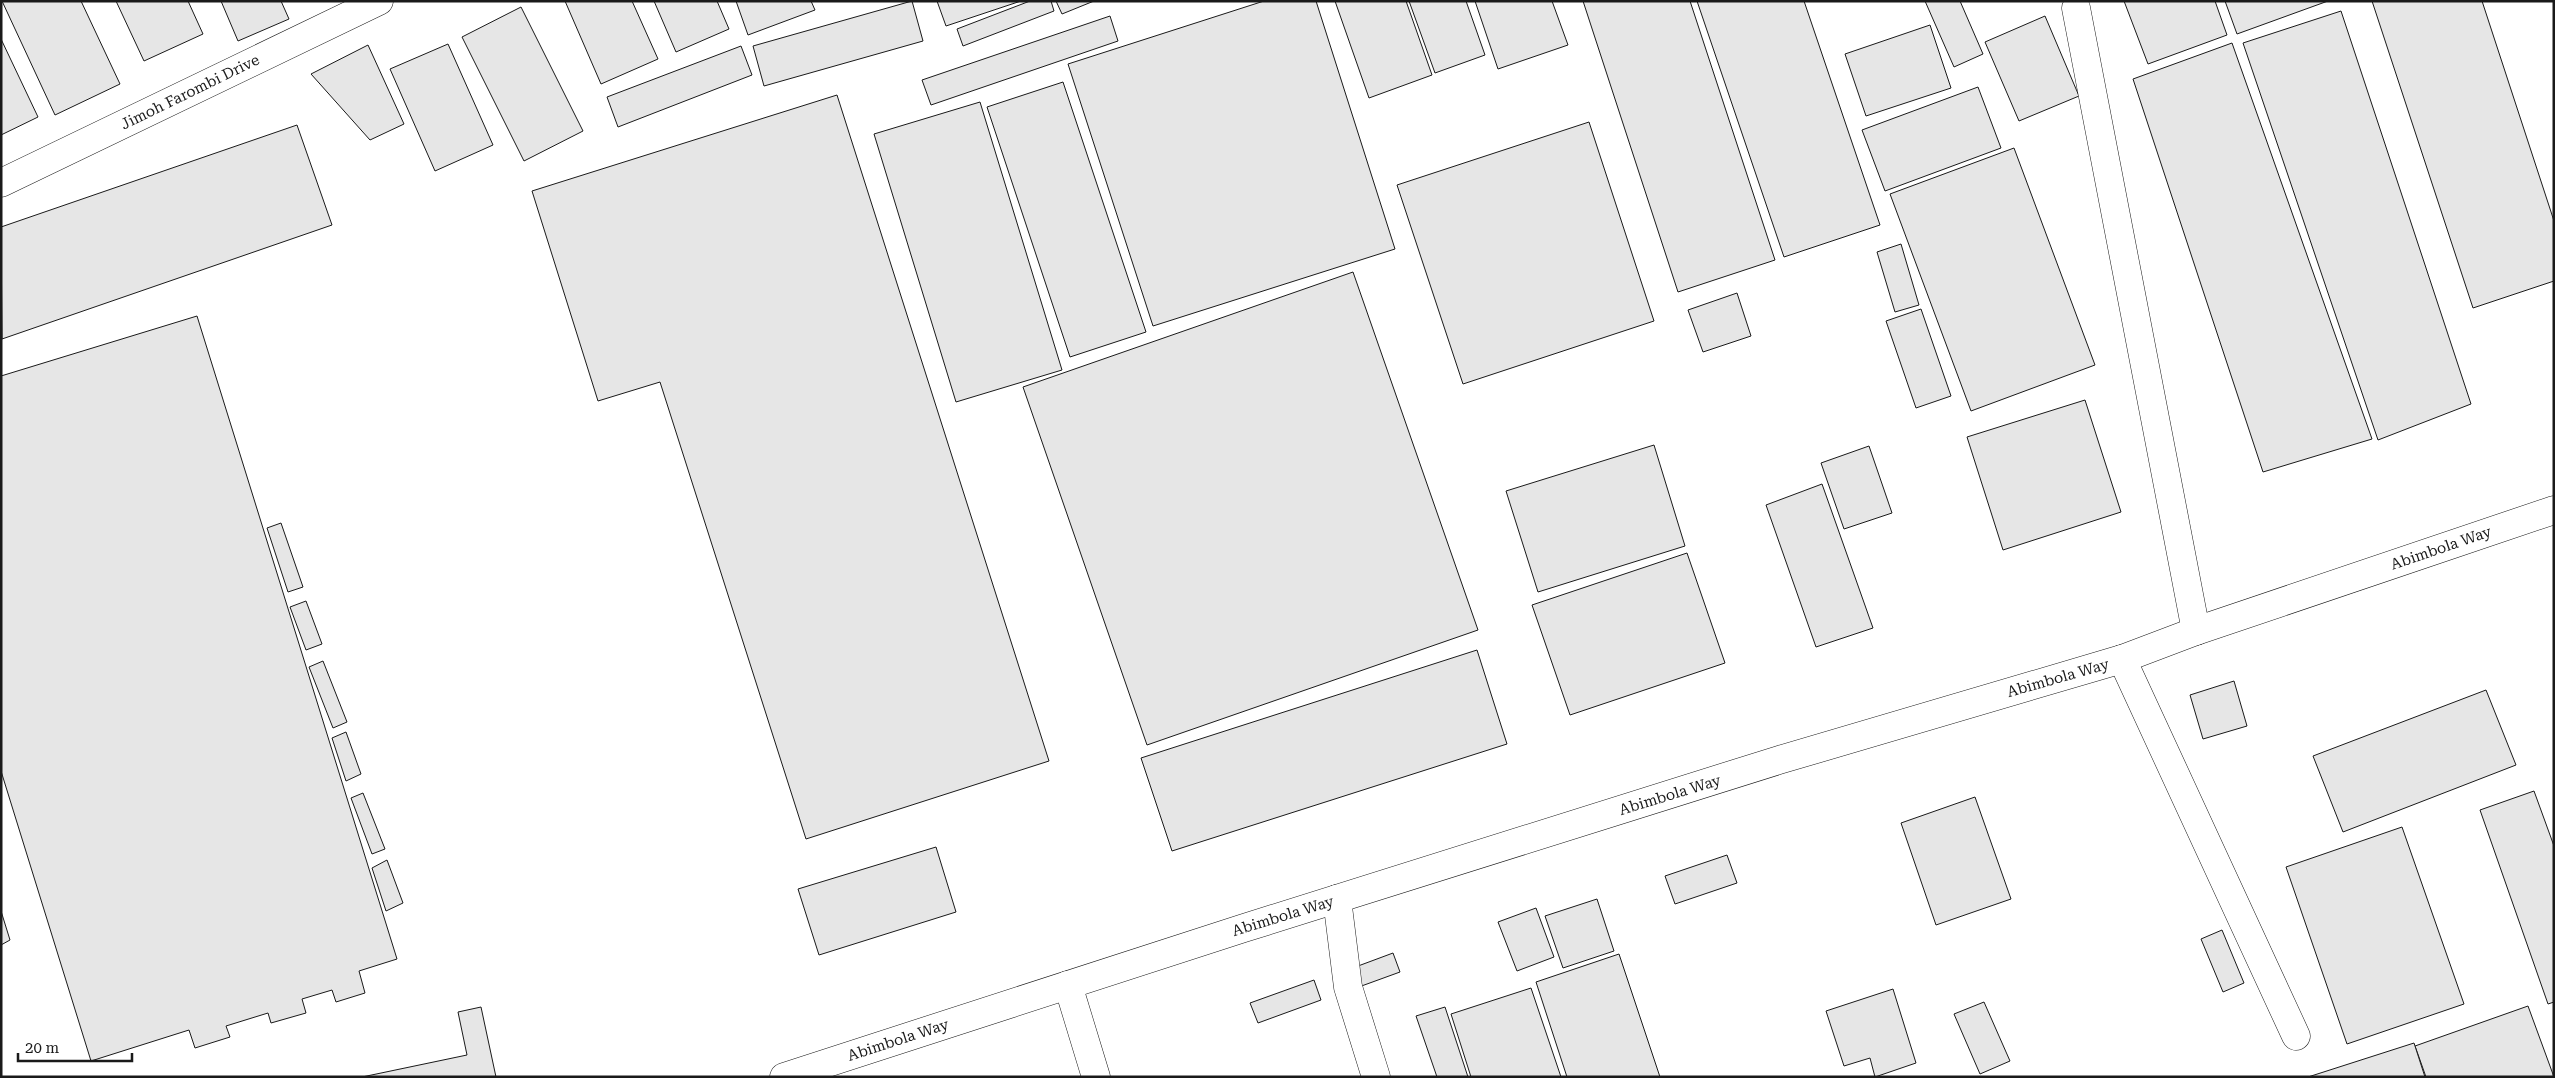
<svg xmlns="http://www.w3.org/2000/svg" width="2555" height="1078" font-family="'Roboto Serif',serif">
<rect width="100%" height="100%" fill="#fff"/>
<g fill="#e6e6e6" stroke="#1a1a1a">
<path d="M2 1H81L120 84 55 115Z"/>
<path d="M116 1H188L203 34 144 61Z"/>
<path d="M221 1H281L289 19 238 41Z"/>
<path d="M565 1H632L658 59 601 84Z"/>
<path d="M654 1H717L729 29 676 52Z"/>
<path d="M736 1H811L815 10 748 35Z"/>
<path d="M912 1 923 41 764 86 753 46Z"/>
<path d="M937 1H1021L946 26Z"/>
<path d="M1030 1H1051L1054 11 963 46 957 29Z"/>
<path d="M1056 1H1094L1062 14Z"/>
<path d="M1264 1H1316L1395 249 1153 326 1068 64Z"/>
<path d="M1335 1H1406L1432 75 1369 98Z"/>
<path d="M1409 1H1466L1485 55 1435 73Z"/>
<path d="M1475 1H1552L1568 45 1498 69Z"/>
<path d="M1583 1H1690L1775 260 1678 292Z"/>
<path d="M1697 1H1804L1880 225 1784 257Z"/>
<path d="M1925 1H1960L1983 54 1954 67Z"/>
<path d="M2124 1H2215L2227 35 2148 64Z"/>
<path d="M2225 1H2328L2237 34Z"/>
<path d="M2372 1H2482L2554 221V281L2473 308Z"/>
<path d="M521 7 583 131 524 161 462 37Z"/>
<path d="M2341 11 2471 404 2378 440 2243 43Z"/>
<path d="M1110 16 1118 41 931 105 922 80Z"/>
<path d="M2045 16 2079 96 2019 121 1985 42Z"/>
<path d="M1930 25 1951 88 1866 116 1845 54Z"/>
<path d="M1 39 38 117 1 135Z"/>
<path d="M2232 43 2372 439 2263 472 2133 79Z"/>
<path d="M448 44 493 145 435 171 390 69Z"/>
<path d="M368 45 404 124 370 140 311 74Z"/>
<path d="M741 46 752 75 618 127 607 97Z"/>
<path d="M1063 82 1146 332 1070 357 987 107Z"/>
<path d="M1978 87 2001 148 1885 191 1862 130Z"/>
<path d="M837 95 1049 761 806 839 660 382 598 401 532 191Z"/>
<path d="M980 102 1062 370 956 402 874 134Z"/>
<path d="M1589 122 1654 321 1463 384 1397 185Z"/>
<path d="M297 125 332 225 2 339 1 227Z"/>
<path d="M2014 148 2095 365 1971 411 1890 194Z"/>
<path d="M1901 244 1919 305 1895 312 1877 252Z"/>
<path d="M1353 272 1478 630 1147 745 1023 387Z"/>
<path d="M1737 293 1751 336 1703 352 1688 310Z"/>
<path d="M1921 309 1951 396 1916 408 1886 321Z"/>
<path d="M197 316 397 959 359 971 365 993 336 1002 332 990 302 999 306 1013 271 1023 268 1013 226 1026 230 1037 195 1048 189 1030 91 1061 1 771V376Z"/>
<path d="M2085 400 2121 512 2003 550 1967 437Z"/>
<path d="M1654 445 1685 546 1538 592 1506 491Z"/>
<path d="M1869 446 1892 513 1844 529 1821 463Z"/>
<path d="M1822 484 1873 628 1816 647 1766 505Z"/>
<path d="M281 523 303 587 288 592 267 528Z"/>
<path d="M1687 553 1725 663 1570 715 1532 605Z"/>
<path d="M306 601 322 644 306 650 290 607Z"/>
<path d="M1477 650 1507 744 1172 851 1141 758Z"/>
<path d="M323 661 347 722 333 728 309 667Z"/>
<path d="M2234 681 2247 726 2203 739 2190 695Z"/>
<path d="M2486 690 2516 765 2343 832 2313 756Z"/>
<path d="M346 732 361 774 346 781 332 738Z"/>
<path d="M2534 791 2554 846V1002L2548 1004 2480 810Z"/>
<path d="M363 793 385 849 372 854 351 798Z"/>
<path d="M1975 797 2011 899 1936 925 1901 823Z"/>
<path d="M2402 827 2464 1004 2347 1044 2286 867Z"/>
<path d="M936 847 956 912 819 955 798 889Z"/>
<path d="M1727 855 1737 883 1675 904 1665 876Z"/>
<path d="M387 860 403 903 386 911 372 868Z"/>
<path d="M1597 899 1614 951 1563 968 1545 916Z"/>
<path d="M1536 908 1554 957 1517 971 1498 922Z"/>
<path d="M1 911 10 940 1 945Z"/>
<path d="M2222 930 2244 983 2223 992 2201 939Z"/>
<path d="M1393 953 1400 972 1356 988 1350 969Z"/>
<path d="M1619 954 1660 1077H1567L1536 982Z"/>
<path d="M1314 980 1321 1000 1258 1023 1250 1003Z"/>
<path d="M1531 988 1561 1077H1471L1451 1014Z"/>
<path d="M1893 989 1916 1063 1875 1077 1870 1058 1844 1066 1826 1011Z"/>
<path d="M1984 1002 2010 1061 1980 1074 1954 1014Z"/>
<path d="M2528 1006 2554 1077H2426L2415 1046Z"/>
<path d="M481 1007 496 1077H362L467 1055 458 1012Z"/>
<path d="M1445 1007 1468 1077H1437L1416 1016Z"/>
<path d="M2414 1043 2425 1077H2308Z"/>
</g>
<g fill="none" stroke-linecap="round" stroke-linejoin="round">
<defs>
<g id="minor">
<path d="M2076 8 2196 631"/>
<path d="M1 183 379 1"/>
<path d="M2122 659 2296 1036"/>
<path d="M1337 899 1348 987 1376 1077"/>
<path d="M1068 985 1096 1077"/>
<path d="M784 1077 1244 928 1779 760 2122 659 2196 631 2554 510"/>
</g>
</defs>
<use href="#minor" stroke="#1a1a1a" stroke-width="29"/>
<use href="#minor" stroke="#fff" stroke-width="28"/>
</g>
<g text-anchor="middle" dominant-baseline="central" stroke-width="4" stroke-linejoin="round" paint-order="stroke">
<g font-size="15" fill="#1a1a1a" stroke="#fff">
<text transform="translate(190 92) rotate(-26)">Jimoh Farombi Drive</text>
<text transform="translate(2441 548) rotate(-19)">Abimbola Way</text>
<text transform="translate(2058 678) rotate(-16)">Abimbola Way</text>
<text transform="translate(1670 795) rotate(-17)">Abimbola Way</text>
<text transform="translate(1283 916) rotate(-17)">Abimbola Way</text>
<text transform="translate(898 1040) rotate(-18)">Abimbola Way</text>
</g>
</g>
<rect width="2555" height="1078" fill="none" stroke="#1a1a1a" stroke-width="5"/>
<path d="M18 1053v8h114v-8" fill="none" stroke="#1a1a1a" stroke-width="2.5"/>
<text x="25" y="1053" font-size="15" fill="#1a1a1a" stroke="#ffffff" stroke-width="4" paint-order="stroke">20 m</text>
</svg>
